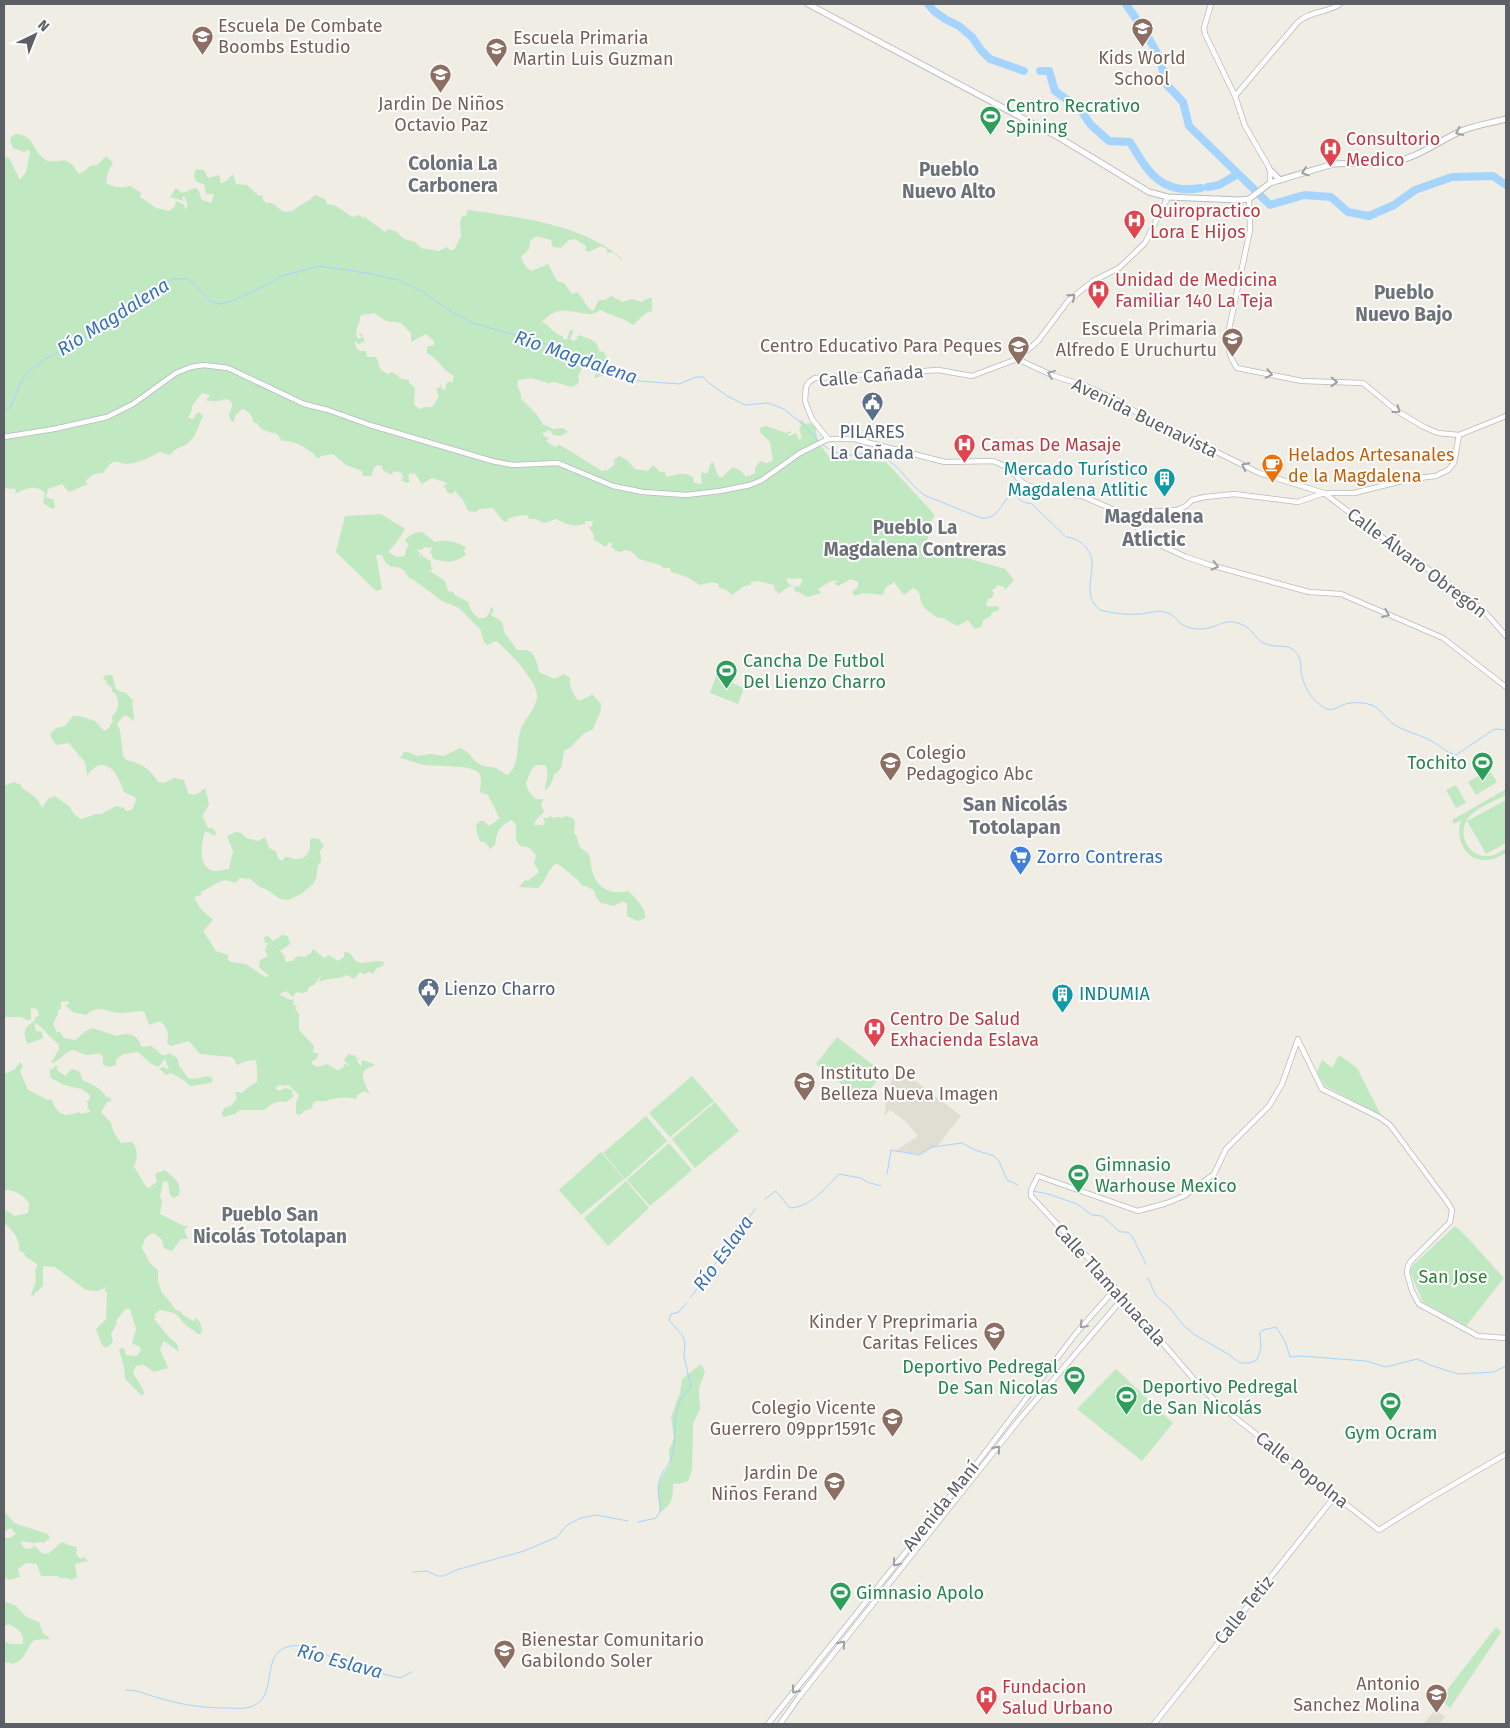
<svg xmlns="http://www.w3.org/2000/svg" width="1510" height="1728" font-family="'Fira Sans',sans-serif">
<rect width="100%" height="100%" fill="#f0ede4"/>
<g fill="#e0ddd3">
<path d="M896 1069 901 1070 961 1116 938 1145 919 1154 895 1151 918 1136 904 1120 890 1110 884 1116 888 1091Z"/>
<path d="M1436 1709 1445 1717 1439 1724H1423Z"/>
</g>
<g fill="#c0e8c1" fill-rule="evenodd">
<path d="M16 134C34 135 33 150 43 158 52 166 60 157 68 162 73 164 76 170 79 174L85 171 90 166 97 165 106 156 113 163 108 172 106 183C113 188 123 188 130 186L141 193 140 198H142L156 208 169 211 175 206 176 201 185 205 184 209 188 206 184 196 182 197 184 201 170 197 176 188 182 193 195 188 198 189 202 200 211 203 214 194H206L204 184 197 182 194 176 196 169 204 170 208 178 219 175 221 184 227 180 233 174 236 184 247 185 259 196 262 195 263 200 266 203H272L284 212 293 211C299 204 308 203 315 195L326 200V203C329 205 331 205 334 205 338 207 349 215 352 217L360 215 364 219 365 216 367 219 385 232 389 229 397 232 404 239 415 242 421 248 439 251 447 247 450 250H454L461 236 460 222 462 216H466L468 210C517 217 583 224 622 259L621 260 613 252 607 253V249L601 246 589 252 585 250 586 246 575 239 569 240 561 248 553 247 551 240 536 236 530 241 529 249 521 257C523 263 526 269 532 271L548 264 557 281 564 283 572 294 577 292C584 298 585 307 593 311L599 300H605L611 296 623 302 632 299 641 302 649 298H652V311L646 313 633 325C623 317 611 316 601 310 598 311 594 314 590 314 569 313 559 304 542 322 550 325 553 334 563 336V339H567L570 330 574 331 570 338 572 341 579 339 576 338 579 335C588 339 598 339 599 351L604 352 607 358 604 363 607 369C604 375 601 377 594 378L596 372 588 363 590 356 585 354 581 358 582 363H585L578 376 579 382 576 385 571 387 555 382 548 383 532 378 518 380 517 386 521 394V399C530 407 538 414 543 425L550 427 552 429 563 428 568 432 560 436 553 435 550 430 542 433 545 437 549 438 546 441 555 447 560 445 602 471 608 470 615 464 614 460 619 456 627 460 635 469 648 471 653 465 660 472H665L666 477C675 475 685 471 693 477L694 483 702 484 701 475 702 472 707 474 711 463 713 462 718 476 723 478V476L733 467 741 471 746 477 755 473V468L760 461 766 463 773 461 770 442 760 432V428L766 426 786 433 791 431V433L788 434 789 436 796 433 799 440 802 438 799 429 802 424 799 420H802L805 424 810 423 815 426 818 442 831 459 886 462 935 515 930 523 925 557 933 551 939 550 1005 569 1014 580 1005 590 1004 587 997 585 996 588 992 590 994 593 992 598 988 599 986 605 989 607 998 606 999 610 993 612 990 617 983 620 982 626 975 629 968 620 957 626 943 618H938C934 615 924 609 922 604 919 597 922 592 913 588L904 595 894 582 885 588 883 595 863 593 855 596 852 592 858 587V582L851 579 838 586 834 583 839 581H831L818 589 821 593 807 597 797 591 795 592 794 587 800 586 803 579C797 577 793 580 787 578V582L792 586 788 587 779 594 775 590 774 585 758 581 751 582V585L744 586 732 595 726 590 718 587 719 584 712 582 700 585 687 577 671 572 670 568H663L660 565 639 559 631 551 624 550 622 552 615 551 614 548 610 547 613 544 609 542 606 547 594 540C594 533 591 531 588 526L592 527 593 521H585V524C575 527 566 525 556 519L544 523 536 519H529L528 515 516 516 508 519 507 522 503 521 493 508 479 509 476 512 468 511 463 500 455 491 451 494 446 491V488L443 487 447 483C441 480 437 480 432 478L422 484 414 472 413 474 409 473 408 477 410 481 407 483 400 480 403 479 402 473 394 471 391 475 383 470 382 466 377 465 373 469 372 476H363L362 471 346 465 333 454 321 456 319 458 315 457V455C305 447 294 440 282 441L277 434C269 431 260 431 257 423H254C251 415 250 411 242 409L235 416 234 422 231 421 229 414 232 407V403C227 397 224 400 218 401 215 402 210 400 206 401L210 395 202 393 192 406V410L188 418 194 419 195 415 199 412 203 416C198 426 197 436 187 444 180 449 177 446 170 455L160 452C148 458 139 463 126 464 122 464 118 461 114 462 110 463 106 469 103 473 94 473 91 475 85 482L88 484 69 492 62 484 48 489 46 497 54 500 55 508 52 509 43 503 45 493C36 483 23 490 15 494L16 489 4 488V157L9 158 20 180 26 172 30 153 29 150 24 152 13 148 10 141 11 137ZM374 313 386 321 401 323 411 333V342L426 334 434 341V345L427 347V353C440 360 442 370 454 376L452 383 449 381 446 384V390L441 388V384L439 388H436L439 397 432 407H425L420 409 414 405 415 388 409 382V380L402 379 392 372 388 374C376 368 381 367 376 357H367L366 351H360L357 349 354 341 359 344 365 341 361 333 359 334 362 337 358 339C353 330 360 326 360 317L362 315Z"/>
<path d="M381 514 405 529 399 539 388 552 397 557 405 556 406 549 409 546 405 540C409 535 415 532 422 532L435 542C445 539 459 542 466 548L464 551 466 555C451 564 449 562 433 559L432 554 430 553 432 547 429 548 425 547 421 550 416 549 420 553 419 557 422 554 423 557 431 561V568L434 567 430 571 445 581 448 591 453 592 455 595 468 602 472 612 478 618H485L490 612 491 607 494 610 491 615 501 621 503 625 504 632 517 650C520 650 523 650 526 650 534 651 538 664 539 672L554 679 564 674 570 678C569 687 573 695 579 701L588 697 592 694 601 704V710L593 729 583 734 571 747 564 751C562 760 563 771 554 774 553 779 550 788 545 790 545 781 551 774 545 765H536L531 770 526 783 528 790 535 799H543L541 805 544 812 536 820 534 825H543L545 822 543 818H547L551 816 553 818 559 817 562 818 565 816 573 818 575 823 574 833C579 839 577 842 580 847 582 850 587 851 589 855 591 861 591 868 593 874 599 890 613 895 628 891 635 897 647 910 645 918L638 921 627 916V904L623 901 614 906 601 903 596 897 594 890 586 886H582L578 880 557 863C547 868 547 881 538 888L519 887 525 880 528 881 539 872 534 863 536 856C532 849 528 846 520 846L516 840V825L512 820C500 825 496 832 495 845L490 849 486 843 480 841 477 833 476 825 480 821H484L489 826 495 822 497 823 496 820 500 819 488 795 480 792C480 786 483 779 479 773 471 764 438 767 426 765 417 764 409 760 400 758L404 752H408L417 756 430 754 444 756 460 748C468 750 470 756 475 761 486 770 490 765 498 769 502 771 504 774 508 775 520 764 516 747 520 732 523 720 535 711 537 698 540 684 507 649 496 641L487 645 484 642 480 629 459 608 442 601 414 580 409 578C404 570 401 566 391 567L385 562 382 555H376L382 589 376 591 336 552 345 516Z"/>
<path d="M106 675H112L116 689 119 691 126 693 134 702H132L134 721 127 716H123L117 724 120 730 123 756 126 760C140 763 151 769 158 782L164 783 174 778 184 780 188 793C195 797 199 793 205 788L209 804C200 822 201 810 208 828H212L216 832 215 836 205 831C201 844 197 871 217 871 222 871 224 869 229 869L233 851 227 836 235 832 241 833 246 838 258 841 265 837 269 848 276 851 278 858 282 861 285 857C290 857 293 860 298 859 308 858 311 850 310 840L312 838 319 839 324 846 320 851 321 862 318 865 316 879 313 884 301 894 288 900 280 899 266 889 261 888 250 879 240 878 235 883 226 880 221 881 201 892V895L194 897 200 908 213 920 203 931 216 951 228 955V960L231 962 246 964 265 977 269 976 259 967 260 960 268 956 265 950 268 943H265L264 937 268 936 273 941 282 935 288 936 290 944 281 950 277 946 285 957V962L292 961 298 956 305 957 311 953 313 949 324 958 329 955 338 961 344 957V952L350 953C352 955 353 958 355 960 362 967 374 958 384 962L383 966 377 968 373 974 369 972 364 974 360 972 354 979 347 975C339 980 329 977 319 982L321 976 318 979 315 984 309 987 307 992 302 993 296 992 293 997 286 991 279 994 290 1000 294 999 293 1005 297 1006 295 1008 299 1014V1030L314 1046 313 1052 319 1054 316 1059 312 1061V1064L318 1067 327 1064 337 1070 343 1068 345 1063 348 1067V1064L344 1060 348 1054 356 1056V1059L360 1058 357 1061 360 1065H362L361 1062 363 1060 373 1064 374 1066C355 1070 365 1084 370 1094L364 1091 357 1095 356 1099C346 1096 336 1098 326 1101 322 1102 318 1100 314 1102L311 1109 303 1111V1113L298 1115 296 1113V1103L299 1095 289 1085 282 1086 280 1084 275 1088 279 1091 285 1088 292 1090 293 1097 286 1102C275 1100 272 1104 264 1110H240L235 1114 223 1117 222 1113 224 1108 231 1106 237 1098 235 1093 236 1092 242 1093 250 1086 257 1082C258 1077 257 1065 256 1060L247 1061 236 1065 235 1060 231 1057 200 1054 189 1041 171 1046 167 1043C169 1032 168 1029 160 1021L149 1025 145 1013 142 1011C135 1011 128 1013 121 1013 106 1013 101 1003 86 1015L73 1012 65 1005 69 1004 68 1001 61 1002V1009L58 1010V1014L53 1024 57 1032H60L64 1038 75 1040 86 1031 92 1028 117 1036C126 1031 140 1035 141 1047L151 1046C160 1051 160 1059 170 1053L178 1059V1064L188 1078C196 1081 203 1075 211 1077L213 1080 211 1083 190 1086 185 1081 171 1073 165 1075V1073L159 1069 164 1067 169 1070 165 1059 158 1067 150 1063 138 1052 123 1054 116 1060V1065L109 1067 103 1065V1056C96 1051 95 1055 88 1055 83 1055 78 1051 73 1050 67 1050 59 1061 53 1063L51 1061 53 1060 59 1049V1044C50 1039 41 1024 34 1023L36 1031 42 1032 43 1038 28 1044C22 1034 24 1027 34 1021L36 1016 38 1017 39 1015 37 1009 31 1008V1020H27L21 1017H4V784L6 785 14 782 21 785V787C31 795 37 795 42 808L49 798 55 796 70 807 74 814 81 819 96 814H101L116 806 124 808 126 811 132 810 136 800 135 797 124 792C120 782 115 764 100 765 96 765 90 772 87 775L85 762 80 756H78V754L69 743 57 745 53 741 50 734 56 728 65 726 73 716H79L95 721 104 731 109 728 113 721 112 717C119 709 120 702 115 693L112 692V688L107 684 106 680 103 679Z"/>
<path d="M716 676 744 688 738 704 710 693Z"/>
<path d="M1489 770 1497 782 1476 795 1468 782Z"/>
<path d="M1456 785 1466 803 1456 808 1446 790Z"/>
<path d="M1506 789V795C1495 801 1477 807 1469 817 1456 833 1468 857 1488 856 1495 856 1501 851 1506 848V853C1500 856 1494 860 1487 860 1465 862 1455 838 1461 820L1454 824 1452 820Z"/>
<path d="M1506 800V843L1486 854 1467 821Z"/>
<path d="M837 1037 883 1073 862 1100 816 1064Z"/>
<path d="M1339 1055 1357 1068 1381 1115 1325 1086 1317 1072 1322 1060 1332 1068Z"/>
<path d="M20 1062 23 1066 20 1071 28 1090 48 1100 51 1099C58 1114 62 1118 79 1112L81 1114 90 1112V1110L87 1108 88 1104 86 1101H89L90 1095 82 1089 64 1085 51 1078 49 1068 51 1070 57 1065V1070L65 1076 72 1069C80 1071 81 1072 82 1080 91 1084 104 1089 107 1099L108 1096 112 1101 107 1102 101 1112 111 1123 114 1133 121 1143 132 1142C138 1149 138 1158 134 1166L146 1187 151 1188V1186L157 1182 155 1174 164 1170C174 1176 182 1184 179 1195L174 1198 170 1195 168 1182 164 1181 163 1182 160 1197 162 1200 160 1214 184 1226H188L186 1229H184L188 1239H181L172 1251 164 1248 162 1240 154 1233C145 1236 144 1240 142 1248L150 1263 158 1270V1282L162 1293 167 1298 175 1309 181 1312 183 1315 194 1321 196 1318 200 1322 202 1331 200 1334H197C194 1329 191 1330 187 1326 173 1313 182 1314 160 1310L154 1315 156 1317 154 1319 169 1337 177 1344 179 1352 164 1341 160 1349 168 1368 154 1372 144 1365 136 1366 133 1373C136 1379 143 1387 144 1393L142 1396 125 1379 124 1367 119 1349 124 1348 126 1355 136 1356 141 1351 140 1347 132 1343 136 1329 130 1309H125L116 1321 117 1323 111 1334 113 1342 106 1348 102 1345 96 1329 106 1319 107 1292 104 1290 107 1287 98 1291 86 1290 55 1267 43 1266V1286L32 1296 31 1294 36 1281 35 1270 37 1268V1264L26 1257 23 1252 19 1251C21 1240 12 1229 4 1223V1209L15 1216 28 1213 29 1203C23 1194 14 1190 4 1190 4 1180 6 1171 4 1162V1072L7 1073 15 1069Z"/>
<path d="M692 1076 714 1101 670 1137 649 1113Z"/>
<path d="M715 1102 739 1131 695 1168 672 1139Z"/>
<path d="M646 1116 667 1141 625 1179 603 1153Z"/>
<path d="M669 1143 692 1170 650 1206 627 1180Z"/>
<path d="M601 1152 624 1179 581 1215 559 1190Z"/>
<path d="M626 1181 649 1208 608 1246 584 1218Z"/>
<path d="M1455 1226C1460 1228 1496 1270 1504 1278L1466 1326 1423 1302 1410 1272 1413 1265Z"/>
<path d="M701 1364 705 1372 699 1388 700 1409 693 1423 692 1470 688 1481 679 1484 673 1483C673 1498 672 1505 659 1513 660 1506 658 1499 658 1492 658 1482 664 1472 670 1464L669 1450 674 1438 671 1417 680 1393 682 1379Z"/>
<path d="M1116 1369 1173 1423 1142 1461 1077 1409Z"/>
<path d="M4 1511 14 1523 48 1534 50 1538 43 1543 42 1542 35 1543 21 1541 22 1546 26 1549 33 1548V1545L43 1554 49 1553 62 1542 68 1545 77 1547 76 1555 81 1559 83 1557 88 1561 75 1564 77 1577 71 1580 67 1578H60L58 1576H41L37 1564 26 1563 18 1569 20 1577 9 1580 4 1577V1538H10L16 1534 11 1528 4 1532Z"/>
<path d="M4 1601 16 1606 26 1617 39 1622 43 1633 51 1639 34 1640C25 1649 26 1661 12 1664L10 1662 8 1663 4 1662V1641L10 1644H23C25 1633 18 1629 9 1624L4 1626Z"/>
<path d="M1496 1627 1501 1632 1450 1708 1440 1699Z"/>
</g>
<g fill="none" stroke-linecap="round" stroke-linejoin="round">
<g stroke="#a5d4ff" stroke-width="1">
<path d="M4 412 11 406 22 380 28 372 42 361 113 321 162 284 174 279H187L196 285 210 301 220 304 232 301 268 284 281 276 320 266 372 274 398 280 423 292 452 312 473 323 568 350 639 381 679 384 696 377H703L709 383 727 396 745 405 768 403 784 409 807 428 818 441"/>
<path d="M821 443C828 450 840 455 850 455 864 454 870 451 884 458 900 466 909 484 924 495L981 518C1000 520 1000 501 1013 494L1023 502 1032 504 1066 537C1081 538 1093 551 1092 566 1091 582 1085 598 1100 610 1111 613 1127 615 1138 614 1147 614 1155 610 1164 612 1179 614 1176 629 1200 629 1218 629 1224 616 1243 625 1253 629 1256 641 1266 644 1278 649 1291 641 1299 657 1301 662 1301 668 1301 672 1304 686 1309 696 1319 704 1333 716 1336 705 1350 703 1356 702 1366 703 1372 705 1380 709 1385 717 1392 723 1404 732 1420 734 1433 742 1440 746 1447 753 1456 755L1493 730 1497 729 1506 730"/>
<path d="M887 1174 891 1150 919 1155 932 1147 962 1143 975 1150 994 1156 999 1161 1007 1180 1018 1185"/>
<path d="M1033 1191 1048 1194 1077 1204 1092 1215 1102 1216 1120 1232H1127L1132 1236 1146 1264"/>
<path d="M765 1199 776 1191 790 1208C811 1207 825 1188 839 1174L861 1178 867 1182 881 1186"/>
<path d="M1148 1278 1156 1296 1170 1308 1183 1325 1195 1335 1228 1354 1240 1363H1249L1257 1360 1261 1348 1260 1333 1263 1330 1276 1327 1285 1341 1290 1357 1301 1356 1366 1361 1386 1367 1417 1359 1433 1366 1458 1374 1494 1372 1506 1366"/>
<path d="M691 1297 755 1209"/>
<path d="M638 1522 656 1518 661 1510C659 1499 656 1486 661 1476 665 1466 671 1464 673 1452 678 1425 669 1408 691 1387L684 1356 685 1342 682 1335 669 1320 671 1314 679 1312 686 1303"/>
<path d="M413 1572 427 1571 438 1576H444L456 1570 524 1551 557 1537 567 1525 581 1518 596 1515 628 1521"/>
<path d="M126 1690C139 1690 147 1695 159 1698 182 1705 203 1708 227 1708 233 1708 240 1709 246 1708 283 1702 256 1652 291 1646 309 1643 328 1657 345 1663 363 1669 382 1674 400 1678L412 1672"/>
</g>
<g stroke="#a5d4ff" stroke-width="8">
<path d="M928 4 934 11 945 19 959 26 972 37 981 50 990 59 1024 71"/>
<path d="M1126 4 1147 35 1159 57 1167 85 1183 102 1189 126 1270 205 1304 195 1331 197 1348 212 1369 216 1394 205 1415 190 1452 177 1493 176 1506 185"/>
<path d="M1040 71H1049L1055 91 1080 109 1091 125 1109 141 1130 142C1148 172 1161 195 1201 188"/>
<path d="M1208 187 1219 185 1238 174"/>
</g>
<defs>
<g id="tertiary">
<path d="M1211 4 1204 28 1205 34 1235 96 1245 126 1266 162 1270 170V183"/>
<path d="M1235 96 1298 22C1310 11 1327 13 1340 4"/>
<path d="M1249 199 1250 230 1228 334C1227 347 1229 357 1237 368L1302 381 1363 383 1397 411 1424 427 1438 433 1459 435 1506 416"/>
<path d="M1017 359 1054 376 1086 386 1116 400 1136 412 1259 473 1324 493 1391 544 1420 563 1484 611 1506 636"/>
<path d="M4 437 54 429 107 417 133 404 176 373 191 367 204 365 228 368 304 404 328 410 370 425 492 461 513 465 558 463 613 486 643 492 686 495 720 491 750 485 762 480 800 453 828 439H854L945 462 993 461 1007 467 1022 482 1027 485 1047 491 1082 496 1137 520"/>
<path d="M828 439 812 419 805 401 806 387 809 382 815 378 833 377 938 370 972 376 1017 359 1038 341 1068 301 1093 281 1119 268 1145 243 1168 197"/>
<path d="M1137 520 1139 532 1143 537 1186 557 1210 565 1309 592 1341 594 1443 638 1506 687"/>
<path d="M1137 520 1142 515 1147 512 1177 510 1186 506 1192 500 1205 497 1234 494 1298 502 1324 493H1354L1410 479 1436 476 1448 470 1454 463 1459 435"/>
<path d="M1298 1039 1282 1084 1269 1106 1226 1149 1214 1174 1184 1196 1167 1203 1138 1211 1038 1176 1031 1190V1196L1112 1284 1203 1390 1238 1420 1379 1530 1427 1500 1506 1454"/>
<path d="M1298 1040 1322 1089 1379 1117 1390 1125 1448 1203 1452 1210 1450 1222 1411 1261 1408 1266 1407 1273 1412 1291 1419 1304 1478 1336 1506 1338"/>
<path d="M768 1724 977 1463 1077 1332 1115 1289"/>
<path d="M780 1724 799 1697 1019 1420 1123 1298"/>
<path d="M1154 1724 1335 1496"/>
</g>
<g id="secondary">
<path d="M808 4 1060 138 1149 192 1168 197 1239 200 1249 199 1270 183 1333 164 1394 162C1419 157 1439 141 1461 131 1476 125 1491 123 1506 119"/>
<path d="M1270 170 1280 180"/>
</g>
</defs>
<use href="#tertiary" stroke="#b7babf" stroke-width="6"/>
<use href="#secondary" stroke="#b8bbc1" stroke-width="7"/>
<use href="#tertiary" stroke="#fff" stroke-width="4.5"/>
<use href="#secondary" stroke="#fff" stroke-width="5"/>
</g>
<defs><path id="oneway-chevron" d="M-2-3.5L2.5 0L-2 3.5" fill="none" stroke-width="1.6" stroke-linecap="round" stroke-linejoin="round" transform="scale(1.25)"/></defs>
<g stroke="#9da0a3">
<use href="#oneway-chevron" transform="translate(1459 132) rotate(155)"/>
<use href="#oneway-chevron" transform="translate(1305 172) rotate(162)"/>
<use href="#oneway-chevron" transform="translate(1072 297) rotate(-41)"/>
<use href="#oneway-chevron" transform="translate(1051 374) rotate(-158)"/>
<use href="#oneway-chevron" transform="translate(1269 374) rotate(11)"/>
<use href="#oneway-chevron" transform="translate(1334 382) rotate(2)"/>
<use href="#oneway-chevron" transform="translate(1397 410) rotate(36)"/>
<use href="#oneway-chevron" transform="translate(1245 466) rotate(-153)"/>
<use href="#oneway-chevron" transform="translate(1215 566) rotate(14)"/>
<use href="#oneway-chevron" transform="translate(1386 614) rotate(23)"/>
<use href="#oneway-chevron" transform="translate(1083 1325) rotate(131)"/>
<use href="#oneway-chevron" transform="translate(997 1449) rotate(-52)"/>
<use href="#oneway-chevron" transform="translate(896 1563) rotate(128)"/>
<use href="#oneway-chevron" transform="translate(842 1644) rotate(-51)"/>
<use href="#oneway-chevron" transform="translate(795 1690) rotate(128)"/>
</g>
<defs>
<symbol id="school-pin" viewBox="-11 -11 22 30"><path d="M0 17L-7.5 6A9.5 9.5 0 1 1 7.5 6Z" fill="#8d6e63" stroke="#fff"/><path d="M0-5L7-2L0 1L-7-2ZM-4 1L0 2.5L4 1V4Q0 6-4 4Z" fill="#fff"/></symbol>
<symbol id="stadium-pin" viewBox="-11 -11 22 30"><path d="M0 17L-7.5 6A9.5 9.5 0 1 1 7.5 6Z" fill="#2e9e5b" stroke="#fff"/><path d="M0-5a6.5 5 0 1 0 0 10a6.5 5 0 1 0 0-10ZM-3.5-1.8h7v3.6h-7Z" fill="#fff"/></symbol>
<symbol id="hospital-pin" viewBox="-11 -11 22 30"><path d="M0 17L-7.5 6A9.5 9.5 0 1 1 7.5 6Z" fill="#e0444e" stroke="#fff"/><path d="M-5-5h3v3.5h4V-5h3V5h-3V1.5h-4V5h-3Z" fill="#fff"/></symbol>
<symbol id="civic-pin" viewBox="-11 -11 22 30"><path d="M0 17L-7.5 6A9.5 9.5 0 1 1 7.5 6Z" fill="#5c6f8a" stroke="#fff"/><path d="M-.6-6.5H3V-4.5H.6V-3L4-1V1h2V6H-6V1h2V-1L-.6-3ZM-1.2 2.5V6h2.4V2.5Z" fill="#fff"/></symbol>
<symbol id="cafe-pin" viewBox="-11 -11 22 30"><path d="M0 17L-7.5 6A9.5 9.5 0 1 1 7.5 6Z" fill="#e8710a" stroke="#fff"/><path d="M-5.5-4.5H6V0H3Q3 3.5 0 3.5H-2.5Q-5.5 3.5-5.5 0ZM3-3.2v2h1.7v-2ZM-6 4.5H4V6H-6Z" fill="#fff"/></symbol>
<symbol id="building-pin" viewBox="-11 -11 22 30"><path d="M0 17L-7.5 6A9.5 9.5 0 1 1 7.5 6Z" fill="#0f9aa8" stroke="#fff"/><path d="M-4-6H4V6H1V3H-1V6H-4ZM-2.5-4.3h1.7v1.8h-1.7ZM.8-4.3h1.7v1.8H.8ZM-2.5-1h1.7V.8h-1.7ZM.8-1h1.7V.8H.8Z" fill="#fff"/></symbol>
<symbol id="supermarket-pin" viewBox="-11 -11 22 30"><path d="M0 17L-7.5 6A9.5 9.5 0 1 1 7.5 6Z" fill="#3f7fe0" stroke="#fff"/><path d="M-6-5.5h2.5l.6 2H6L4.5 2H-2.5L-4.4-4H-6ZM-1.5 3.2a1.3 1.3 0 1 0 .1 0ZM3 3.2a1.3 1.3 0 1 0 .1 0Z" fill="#fff"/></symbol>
<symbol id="university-pin" viewBox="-11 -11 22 30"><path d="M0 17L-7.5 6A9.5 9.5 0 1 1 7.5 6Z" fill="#8d6e63" stroke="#fff"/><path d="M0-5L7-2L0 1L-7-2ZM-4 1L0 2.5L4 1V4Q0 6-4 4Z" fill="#fff"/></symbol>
</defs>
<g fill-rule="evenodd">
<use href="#school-pin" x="1130" y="16" width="25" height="34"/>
<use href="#school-pin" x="190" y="24" width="25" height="34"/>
<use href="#school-pin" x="484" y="36" width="25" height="34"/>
<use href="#school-pin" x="428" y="62" width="25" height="34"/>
<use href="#stadium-pin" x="978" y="104" width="25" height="34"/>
<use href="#hospital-pin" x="1318" y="136" width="25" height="34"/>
<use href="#hospital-pin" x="1122" y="208" width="25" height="34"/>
<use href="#hospital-pin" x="1086" y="278" width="25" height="34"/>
<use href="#school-pin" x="1220" y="326" width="25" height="34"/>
<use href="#school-pin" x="1006" y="334" width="25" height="34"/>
<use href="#civic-pin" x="860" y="390" width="25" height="34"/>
<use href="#hospital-pin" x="952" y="432" width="25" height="34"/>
<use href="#cafe-pin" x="1260" y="452" width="25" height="34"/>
<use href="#building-pin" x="1152" y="466" width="25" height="34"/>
<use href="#stadium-pin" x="714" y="658" width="25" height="34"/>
<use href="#school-pin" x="878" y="750" width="25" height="34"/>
<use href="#stadium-pin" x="1470" y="750" width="25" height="34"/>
<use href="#supermarket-pin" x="1008" y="844" width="25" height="34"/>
<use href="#civic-pin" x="416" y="976" width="25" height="34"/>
<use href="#building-pin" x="1050" y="982" width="25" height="34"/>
<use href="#hospital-pin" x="862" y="1016" width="25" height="34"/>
<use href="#university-pin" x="792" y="1070" width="25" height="34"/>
<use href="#stadium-pin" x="1066" y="1162" width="25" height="34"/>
<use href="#school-pin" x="982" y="1320" width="25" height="34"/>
<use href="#stadium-pin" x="1062" y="1364" width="25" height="34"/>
<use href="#stadium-pin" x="1114" y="1384" width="25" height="34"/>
<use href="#stadium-pin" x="1378" y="1390" width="25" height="34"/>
<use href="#school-pin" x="880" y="1406" width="25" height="34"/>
<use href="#school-pin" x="822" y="1470" width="25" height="34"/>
<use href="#stadium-pin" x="828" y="1580" width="25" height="34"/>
<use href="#school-pin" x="492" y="1638" width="25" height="34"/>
<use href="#school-pin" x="1424" y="1682" width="25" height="34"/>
<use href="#hospital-pin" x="974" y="1684" width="25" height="34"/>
</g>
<g text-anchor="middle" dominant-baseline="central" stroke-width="4" stroke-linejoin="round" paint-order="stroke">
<g font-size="18" fill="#785e54" stroke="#fff" text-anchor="end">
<text x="218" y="26" text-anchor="start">Escuela De Combate<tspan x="218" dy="21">Boombs Estudio</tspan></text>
<text x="513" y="38" text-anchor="start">Escuela Primaria<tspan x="513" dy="21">Martin Luis Guzman</tspan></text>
<text x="1142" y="58" text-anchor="middle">Kids World<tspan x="1142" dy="21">School</tspan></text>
<text x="441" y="104" text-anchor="middle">Jardin De Niños<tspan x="441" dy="21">Octavio Paz</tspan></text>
<text x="1217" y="329">Escuela Primaria<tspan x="1217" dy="21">Alfredo E Uruchurtu</tspan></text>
<text x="1002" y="346">Centro Educativo Para Peques</text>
<text x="906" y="753" text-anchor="start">Colegio<tspan x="906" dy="21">Pedagogico Abc</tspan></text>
<text x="820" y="1073" text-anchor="start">Instituto De<tspan x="820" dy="21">Belleza Nueva Imagen</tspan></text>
<text x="978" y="1322">Kinder Y Preprimaria<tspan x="978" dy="21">Caritas Felices</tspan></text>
<text x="876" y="1408">Colegio Vicente<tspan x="876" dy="21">Guerrero 09ppr1591c</tspan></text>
<text x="818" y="1473">Jardin De<tspan x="818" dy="21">Niños Ferand</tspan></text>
<text x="521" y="1640" text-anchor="start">Bienestar Comunitario<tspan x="521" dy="21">Gabilondo Soler</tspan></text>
<text x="1420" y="1684">Antonio<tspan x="1420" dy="21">Sanchez Molina</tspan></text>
</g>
<g font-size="18" fill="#27864d" stroke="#fff" text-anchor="start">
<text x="1006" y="106">Centro Recrativo<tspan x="1006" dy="21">Spining</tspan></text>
<text x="743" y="661">Cancha De Futbol<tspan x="743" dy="21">Del Lienzo Charro</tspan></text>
<text x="1467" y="763" text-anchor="end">Tochito</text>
<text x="1095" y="1165">Gimnasio<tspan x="1095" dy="21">Warhouse Mexico</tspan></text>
<text x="1058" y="1367" text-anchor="end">Deportivo Pedregal<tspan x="1058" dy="21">De San Nicolas</tspan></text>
<text x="1142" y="1387">Deportivo Pedregal<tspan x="1142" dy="21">de San Nicolás</tspan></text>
<text x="1391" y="1433" text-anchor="middle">Gym Ocram</text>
<text x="856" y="1593">Gimnasio Apolo</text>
</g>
<g font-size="18" fill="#be3a42" stroke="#fff" text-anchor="start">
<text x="1346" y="139">Consultorio<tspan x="1346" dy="21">Medico</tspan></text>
<text x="1150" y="211">Quiropractico<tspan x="1150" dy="21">Lora E Hijos</tspan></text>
<text x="1115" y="280">Unidad de Medicina<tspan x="1115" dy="21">Familiar 140 La Teja</tspan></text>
<text x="981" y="445">Camas De Masaje</text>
<text x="890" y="1019">Centro De Salud<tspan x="890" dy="21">Exhacienda Eslava</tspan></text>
<text x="1002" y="1687">Fundacion<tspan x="1002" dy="21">Salud Urbano</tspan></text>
</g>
<g font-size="18" fill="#5c6066" stroke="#fff">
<text transform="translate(871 376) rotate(-5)">Calle Cañada</text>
<text transform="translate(1145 418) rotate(26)">Avenida Buenavista</text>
<text transform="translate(1417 563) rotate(37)">Calle Álvaro Obregón</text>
<text transform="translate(1110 1285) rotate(48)">Calle Tlamahuacala</text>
<text transform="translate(1302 1470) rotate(38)">Calle Popolna</text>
<text transform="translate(941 1506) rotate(-51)">Avenida Maní</text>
<text transform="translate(1244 1610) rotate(-51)">Calle Tetiz</text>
</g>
<g font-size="18" fill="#4e5e75" stroke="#fff">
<text x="872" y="432">PILARES<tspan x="872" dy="21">La Cañada</tspan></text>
<text x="444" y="989" text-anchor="start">Lienzo Charro</text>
</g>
<g font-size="18" fill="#c56008" stroke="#fff" text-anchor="start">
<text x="1288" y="455">Helados Artesanales<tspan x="1288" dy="21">de la Magdalena</tspan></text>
</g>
<g font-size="18" fill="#0d838f" stroke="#fff" text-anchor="end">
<text x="1148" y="469">Mercado Turístico<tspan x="1148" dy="21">Magdalena Atlitic</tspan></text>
<text x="1079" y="994" text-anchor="start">INDUMIA</text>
</g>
<g font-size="18" fill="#366cbe" stroke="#fff" text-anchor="start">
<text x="1037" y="857">Zorro Contreras</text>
</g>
<g font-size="18" fill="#308237" stroke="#fff">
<text x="1453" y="1277">San Jose</text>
</g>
<g font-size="19" font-weight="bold" fill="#6d7278" stroke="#fff">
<text x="453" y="163">Colonia La<tspan x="453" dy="22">Carbonera</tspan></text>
<text x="949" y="169">Pueblo<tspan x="949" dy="22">Nuevo Alto</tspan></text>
<text x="1404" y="292">Pueblo<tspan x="1404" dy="22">Nuevo Bajo</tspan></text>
<text x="915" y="527">Pueblo La<tspan x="915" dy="22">Magdalena Contreras</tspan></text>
<text x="270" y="1214">Pueblo San<tspan x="270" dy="22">Nicolás Totolapan</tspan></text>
</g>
<g font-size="19" font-style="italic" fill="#3b73b8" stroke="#fff">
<text transform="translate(113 317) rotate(-32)">Río Magdalena</text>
<text transform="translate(576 357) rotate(19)">Río Magdalena</text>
<text transform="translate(723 1253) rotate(-54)">Río Eslava</text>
<text transform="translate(340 1661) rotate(15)">Río Eslava</text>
</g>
<g font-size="20" font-weight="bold" fill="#6d7278" stroke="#fff">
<text x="1154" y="516">Magdalena<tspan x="1154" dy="23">Atlictic</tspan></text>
<text x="1015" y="804">San Nicolás<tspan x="1015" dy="23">Totolapan</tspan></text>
</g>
</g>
<rect width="1510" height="1728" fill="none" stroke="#5c6066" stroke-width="10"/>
<g transform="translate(35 35) rotate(43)" stroke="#ffffff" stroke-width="4" paint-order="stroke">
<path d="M0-4L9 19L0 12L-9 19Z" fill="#5c6066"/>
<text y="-8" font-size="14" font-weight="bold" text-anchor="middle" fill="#5c6066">N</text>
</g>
</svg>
